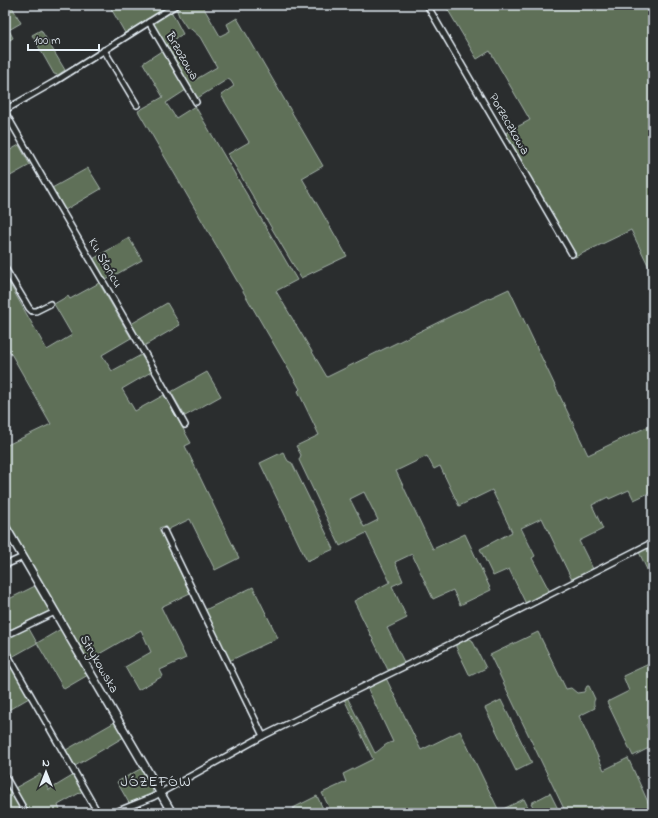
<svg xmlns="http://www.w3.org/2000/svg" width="658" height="818" font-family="'Indie Flower',sans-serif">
<rect width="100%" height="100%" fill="#2a2d2e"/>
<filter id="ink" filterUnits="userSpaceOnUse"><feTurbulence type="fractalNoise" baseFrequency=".025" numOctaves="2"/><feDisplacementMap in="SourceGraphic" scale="8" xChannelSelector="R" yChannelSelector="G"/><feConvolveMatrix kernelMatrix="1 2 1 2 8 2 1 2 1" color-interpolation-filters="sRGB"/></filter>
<g filter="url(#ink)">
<g fill="#5e7059" stroke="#a3b0a8" fill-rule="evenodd">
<path d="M5 5H11L21 23 9 30 13 38 5 43Z"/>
<path d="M109 5H171L125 33Z"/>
<path d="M180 5H202L220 36 230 31 227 24 237 18 323 166 302 178 347 256 301 278 228 154 249 142 221 95 234 86 231 81 228 79 196 99 152 24 153 21 171 11 183 34 171 41 193 81 217 67 200 37 191 29 187 28 179 16 176 8Z"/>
<path d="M445 5H653V275L631 230 575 257 504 134 530 120 490 51 477 59Z"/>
<path d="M41 30 65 70 58 75 54 74 32 35Z"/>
<path d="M163 50 186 90 166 103 176 118 195 106 297 280 276 291 327 377 453 315 509 289 588 455 653 424V491L634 500 629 490 609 499 608 497 592 505 603 529 579 541 593 569 572 580 542 518 521 528 535 556 532 558 549 590 548 593 544 595 542 594 539 596V597L526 604 509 569 493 576 480 549 512 532 492 490 459 506 440 466 434 469 427 456 396 471 433 549 465 534 491 590 460 605 453 590 433 599 412 554 395 562 403 581 392 586 407 618 387 628 404 662 388 670 354 601 390 582 366 533 340 546 299 460 301 455 296 446 319 435 298 391 300 389 138 111 163 97 143 63ZM364 492 378 520 364 527 350 499Z"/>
<path d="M19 145 30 165 5 179V153Z"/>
<path d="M88 168 101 189 65 210 52 188Z"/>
<path d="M129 238 142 260 106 280 93 259Z"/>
<path d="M5 276 47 350 72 335 54 304 68 296 70 299 99 283 131 338 102 355 112 371 141 355 151 372 122 389 135 411 164 395 191 443 185 446 239 558 215 570 190 519 169 529 167 532 165 526 159 528 190 593 161 607 186 658 160 670 163 676 138 690 125 667 151 652 141 630 87 661 5 519V446L51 424 5 343Z"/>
<path d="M167 303 180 325 144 346 131 324Z"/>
<path d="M207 372 221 396 185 416 171 392Z"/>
<path d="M283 452 288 461 292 463 334 549 307 561 260 463Z"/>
<path d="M653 545V583L639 552Z"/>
<path d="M37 585 51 610 5 632V601Z"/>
<path d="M253 587 278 638 229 661 205 610Z"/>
<path d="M28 627 37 643 61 629 88 675 64 689 37 643 12 657 5 645V639Z"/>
<path d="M538 632 566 689 571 688 577 693 584 692 587 686H589L595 699C593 702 594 705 595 708L579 716 604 770 628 758 653 813H606L602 806 588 813H566L490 655Z"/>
<path d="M467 638 472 640 486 668 470 676 456 647V643Z"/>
<path d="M651 663 653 667V721L646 725 653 740V746L633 756 607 702 629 691 623 676Z"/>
<path d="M11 667 29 698 5 712V671Z"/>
<path d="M386 678 421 750 460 731 499 811 524 799 531 813H332L322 793 346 782 343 774 373 759 344 699 347 697 375 753C382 749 385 743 393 742L367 687Z"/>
<path d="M501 700 532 763 516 771 485 708Z"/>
<path d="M115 722 124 737 75 766 66 750Z"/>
<path d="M142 768 153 788 152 794 129 803 117 782Z"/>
<path d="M40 774 49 790 74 775 83 791 58 805 61 813H29L15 788Z"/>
<path d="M6 784 23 813H5V785Z"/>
<path d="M550 793 560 813H536L531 803Z"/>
<path d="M317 796 325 813H296L293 808Z"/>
</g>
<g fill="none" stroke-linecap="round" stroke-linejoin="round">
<defs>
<g id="street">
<path d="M427 5 572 254"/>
<path d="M149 22 196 102"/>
<path d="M104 50 137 105"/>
<path d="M5 110 56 81 176 5"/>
<path d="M5 112 52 194 158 376 161 382 185 425"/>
<path d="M5 268 29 308 32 311H36L50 304"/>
<path d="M164 531 263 736"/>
<path d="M5 565 23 557"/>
<path d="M5 636 55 612"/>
<path d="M5 650 98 813"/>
<path d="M5 776 26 813"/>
<path d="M113 813 153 797 263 736 509 615 653 542"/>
</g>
<path id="secondary" d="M5 526 172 813"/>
</defs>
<use href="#street" stroke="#e8f1f8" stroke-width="8"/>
<use href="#secondary" stroke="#e8f1f8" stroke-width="10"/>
<use href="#street" stroke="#2a2d2e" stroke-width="5"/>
<use href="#secondary" stroke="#2a2d2e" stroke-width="7"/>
</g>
</g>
<g text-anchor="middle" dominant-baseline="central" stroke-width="4" stroke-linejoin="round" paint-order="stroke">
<g font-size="13" fill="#e8f1f8" stroke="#2a2d2e">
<text transform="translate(182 56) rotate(60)">Brzozowa</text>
<text transform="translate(509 124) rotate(60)">Porzeczkowa</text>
<text transform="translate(105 263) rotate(60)">Ku Słońcu</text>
<text transform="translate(99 664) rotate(60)">Strykowska</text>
</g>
<g font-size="15" letter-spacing="1" fill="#e8f1f8" stroke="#2a2d2e">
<text x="156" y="782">JÓZEFÓW</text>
</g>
</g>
<rect width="658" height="818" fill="none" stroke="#2a2d2e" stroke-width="20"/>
<rect x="10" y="10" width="638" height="798" fill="none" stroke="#e8f1f8" stroke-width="1.5" filter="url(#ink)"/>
<g transform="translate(46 772)" stroke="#2a2d2e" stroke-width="3" paint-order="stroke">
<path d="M0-3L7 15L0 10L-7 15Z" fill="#e8f1f8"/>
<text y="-6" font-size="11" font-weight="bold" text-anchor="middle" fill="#e8f1f8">N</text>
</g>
<path d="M28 44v6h71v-6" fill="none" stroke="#e8f1f8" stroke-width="2"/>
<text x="34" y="44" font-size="12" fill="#e8f1f8" stroke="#2a2d2e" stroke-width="3" paint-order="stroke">100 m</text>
</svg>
